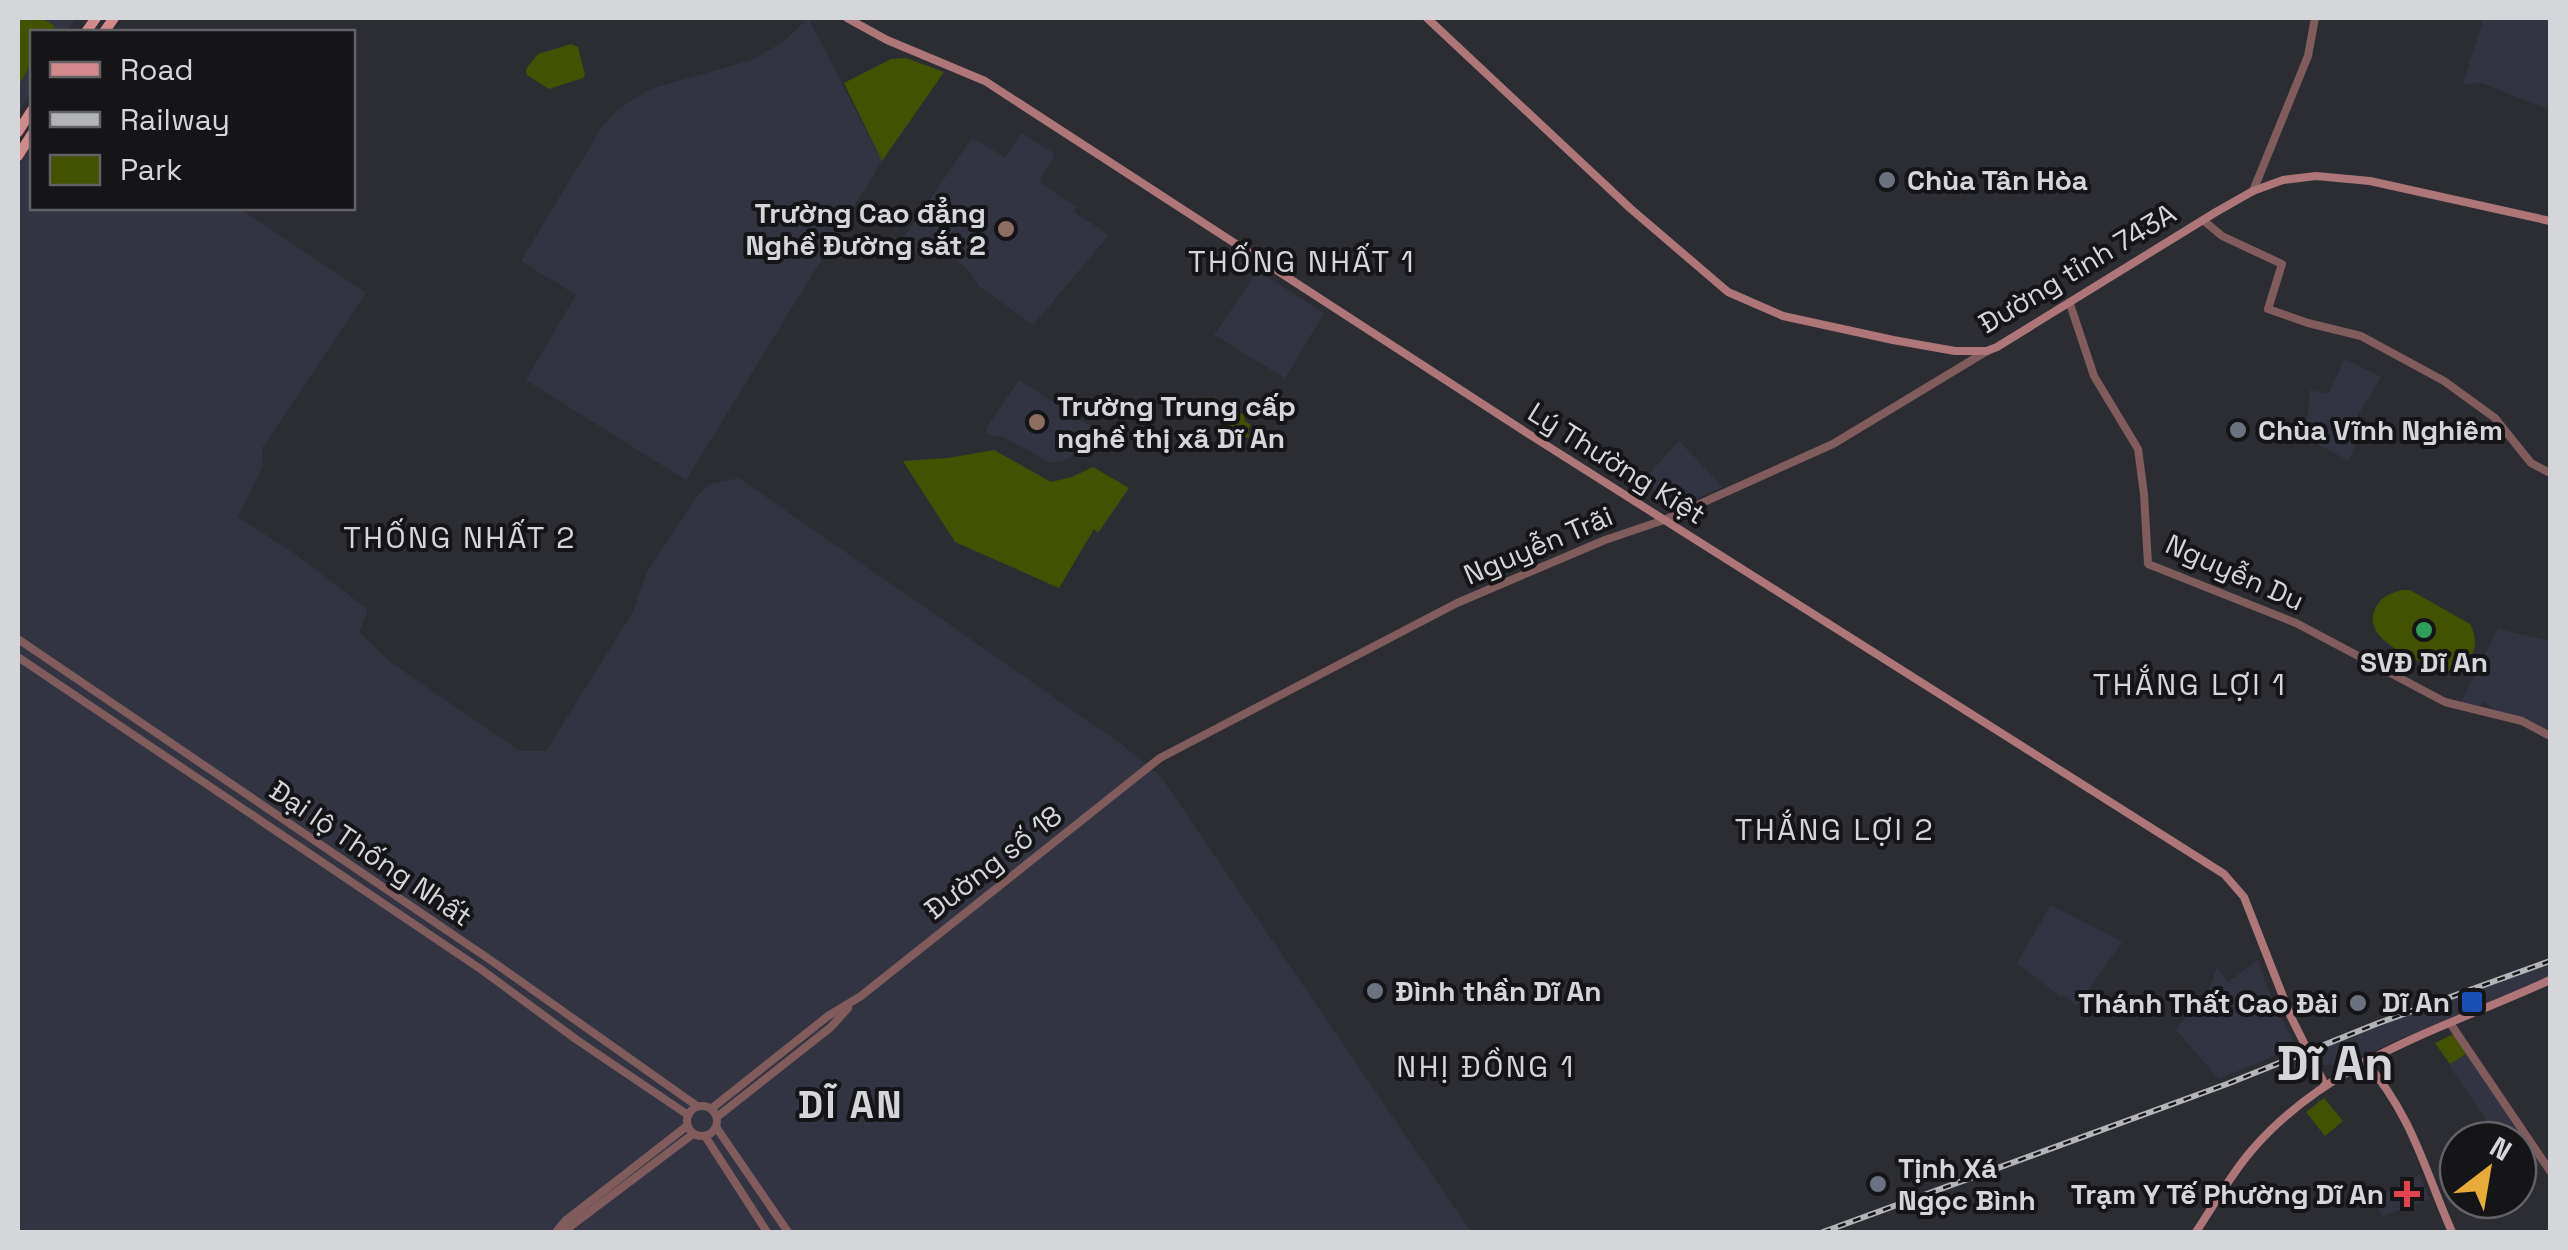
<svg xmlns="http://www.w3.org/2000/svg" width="2568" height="1250" font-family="'Space Grotesk',sans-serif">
<rect width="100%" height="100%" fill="#2c2d33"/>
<g fill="#323541">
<path d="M18 18H76L66 32H32V91L18 112Z"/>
<path d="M808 18 882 161 686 480 526 380 576 295 521 261 602 127 616 111 650 89 752 60 784 41Z"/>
<path d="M2484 18H2550V98L2546 108 2481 83 2463 84Z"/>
<path d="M1022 133 1055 154 1039 182 1077 207 1074 212 1109 235 1033 325 979 286 967 269 953 258 915 253 898 246 972 138 1005 157Z"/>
<path d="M32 145V208H239L366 293 262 448 263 465 238 517 297 555 368 610 359 632 393 664 520 751H546L633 612 647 572 699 494 710 484 739 478 1121 744 1161 777 1471 1232H18V167Z"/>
<path d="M1258 271 1324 313 1285 378 1214 335Z"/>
<path d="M2345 359 2381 377 2346 435 2357 440 2349 461 2306 438 2310 390 2328 394Z"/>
<path d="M1019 380 1092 427 1070 458 1061 462H1049L1003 437 987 434V427Z"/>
<path d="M1679 441 1723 487 1678 507 1642 482Z"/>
<path d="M2498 629 2550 641V732L2528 719 2497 711 2483 702 2479 706 2461 703Z"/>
<path d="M2051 905 2122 942 2077 1006 2064 995 2061 997 2017 963Z"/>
<path d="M2258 960 2272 999 2296 1047 2219 1079 2176 1030 2210 987 2217 967 2228 982Z"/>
<path d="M2550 960V977L2488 1005 2401 1038 2347 1064 2323 1065 2316 1059 2312 1047Z"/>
<path d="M2466 1054 2541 1163 2528 1175 2525 1176 2518 1168V1140H2500L2449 1065Z"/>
<path d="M2420 1175 2430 1199 2383 1216 2375 1203 2391 1190Z"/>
</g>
<g fill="#435200">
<path d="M18 18H41L55 26 51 32H32V62L18 86Z"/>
<path d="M571 44 578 47 585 75 583 78 549 89 527 75 526 69 538 54Z"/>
<path d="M906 58 944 72 882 161 844 83 891 59Z"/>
<path d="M1216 396 1219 403 1212 405 1210 412 1217 411 1219 405 1222 418 1228 411 1243 414 1245 421 1250 424 1248 436 1256 428 1263 429 1255 442 1207 413Z"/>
<path d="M994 450 1051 482 1072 477 1093 467 1129 488 1098 533 1094 529 1059 588 955 542 903 461 948 458Z"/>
<path d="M2402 590H2410L2470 624C2483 650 2469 669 2442 672 2420 660 2358 641 2376 607 2382 596 2391 593 2402 590Z"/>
<path d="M2454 1034 2466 1054 2450 1064 2435 1043Z"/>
<path d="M2324 1098 2343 1121 2325 1136 2306 1112Z"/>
</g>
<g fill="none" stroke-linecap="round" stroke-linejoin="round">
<g stroke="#805c5d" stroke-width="8">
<path d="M2253 191 2308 56 2315 18"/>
<path d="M2203 220 2222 236 2282 264 2268 309 2308 323 2361 336 2444 381 2495 418 2531 463 2550 473"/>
<path d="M2070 304 2094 376 2138 449 2144 494 2148 564 2296 623 2445 702 2522 721 2550 736"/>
<path d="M18 639 489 959 697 1106"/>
<path d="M18 657 482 970 577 1040 688 1115"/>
<path d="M2450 1023 2550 1171"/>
<circle cx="702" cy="1121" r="15"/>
<path d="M711 1109 828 1016 861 996 1160 758 1457 603 1605 540 1664 520 1833 444 1987 351"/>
<path d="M717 1117 831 1027 848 1008"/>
<path d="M716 1127 788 1232"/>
<path d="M705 1136 767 1232"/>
<path d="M556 1232 565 1221 687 1126"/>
<path d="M563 1232 693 1134"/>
</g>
<g stroke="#ae7678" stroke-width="8">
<path d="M847 18 887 40 985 81 1527 433 2224 874 2244 897 2291 1017 2325 1085"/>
<path d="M1427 18 1631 209 1728 292 1783 316 1893 340 1955 351H1987L1997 347 2216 212 2253 191 2283 180 2316 176 2370 181 2550 221"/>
<path d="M2365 1061C2413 1117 2424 1168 2452 1232"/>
<path d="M2196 1232C2214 1205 2231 1174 2252 1150 2330 1059 2446 1028 2550 980"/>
</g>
<g stroke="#d2898c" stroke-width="10">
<path d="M86 32 96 18"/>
<path d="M104 32 114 18"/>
<path d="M18 132 32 110"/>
<path d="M18 156 32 134"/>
</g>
<defs>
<path id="rail" d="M1823 1232 2227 1084 2376 1024 2550 961"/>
</defs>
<use href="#rail" stroke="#b3b4b8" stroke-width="6"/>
<use href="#rail" stroke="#151518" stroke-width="2.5" stroke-dasharray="8" stroke-linecap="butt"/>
</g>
<g fill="#6b7280" stroke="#151518" stroke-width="4">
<circle cx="1887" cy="180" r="10"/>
<circle cx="2238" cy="430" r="10"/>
<circle cx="1375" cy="991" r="10"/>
<circle cx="2358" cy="1003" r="10"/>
<circle cx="1878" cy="1184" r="10"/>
</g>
<g fill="#8d6e63" stroke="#151518" stroke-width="4">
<circle cx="1006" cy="229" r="10"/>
<circle cx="1037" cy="422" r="10"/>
</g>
<circle fill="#2e9e5b" stroke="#151518" stroke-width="4" cx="2424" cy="630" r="10"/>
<rect fill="#1a4fb4" stroke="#151518" stroke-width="4" x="2460" y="990" width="24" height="24" rx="5"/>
<path fill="#e0444e" stroke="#151518" stroke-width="4" d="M2402 1179h10v10h10v10h-10v10h-10v-10h-10v-10h10z"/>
<g text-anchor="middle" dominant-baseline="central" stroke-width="8" stroke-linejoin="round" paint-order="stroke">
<g font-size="28" font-weight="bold" fill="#d5d6da" stroke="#151518" text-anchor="start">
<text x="1907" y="180">Chùa Tân Hòa</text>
<text x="986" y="213" text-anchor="end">Trường Cao đẳng<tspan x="986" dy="32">Nghề Đường sắt 2</tspan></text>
<text x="1057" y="406">Trường Trung cấp<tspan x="1057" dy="32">nghề thị xã Dĩ An</tspan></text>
<text x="2258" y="430">Chùa Vĩnh Nghiêm</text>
<text x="2424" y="662" text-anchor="middle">SVĐ Dĩ An</text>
<text x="1395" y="991">Đình thần Dĩ An</text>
<text x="2450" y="1002" text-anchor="end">Dĩ An</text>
<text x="2338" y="1003" text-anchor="end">Thánh Thất Cao Đài</text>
<text x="1898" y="1168">Tịnh Xá<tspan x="1898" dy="32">Ngọc Bình</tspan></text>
<text x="2384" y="1194" text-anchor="end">Trạm Y Tế Phường Dĩ An</text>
</g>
<g font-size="28" fill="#d5d6da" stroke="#151518">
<text transform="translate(2077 268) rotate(-31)">Đường tỉnh 743A</text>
<text transform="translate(1617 463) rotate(32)">Lý Thường Kiệt</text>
<text transform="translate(1538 545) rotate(-23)">Nguyễn Trãi</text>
<text transform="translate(2235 572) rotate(24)">Nguyễn Du</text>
<text transform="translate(371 853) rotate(34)">Đại lộ Thống Nhất</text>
<text transform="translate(993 862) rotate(-38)">Đường số 18</text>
</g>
<g font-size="30" letter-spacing="2.5" fill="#d5d6da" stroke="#151518">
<text x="1302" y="261">THỐNG NHẤT 1</text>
<text x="460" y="537">THỐNG NHẤT 2</text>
<text x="2190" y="684">THẮNG LỢI 1</text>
<text x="1835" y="829">THẮNG LỢI 2</text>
<text x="1486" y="1066">NHỊ ĐỒNG 1</text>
</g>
<g font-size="38" font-weight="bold" letter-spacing="2.5" fill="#d5d6da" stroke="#151518">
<text x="851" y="1105">DĨ AN</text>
</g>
<g font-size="48" font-weight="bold" fill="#d5d6da" stroke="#151518">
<text x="2335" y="1063">Dĩ An</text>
</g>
</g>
<rect width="2568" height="1250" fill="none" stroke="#d5d6da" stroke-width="40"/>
<rect x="30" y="30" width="325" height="180" fill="#151518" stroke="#626266" stroke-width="2.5"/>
<rect x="50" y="62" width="50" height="15" fill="#d2898c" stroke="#626266" stroke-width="2.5"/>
<text x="120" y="80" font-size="30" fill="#d5d6da">Road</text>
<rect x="50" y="112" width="50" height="15" fill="#b3b4b8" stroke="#626266" stroke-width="2.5"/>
<text x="120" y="130" font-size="30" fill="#d5d6da">Railway</text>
<rect x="50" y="155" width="50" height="30" fill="#435200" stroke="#626266" stroke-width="2.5"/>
<text x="120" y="180" font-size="30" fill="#d5d6da">Park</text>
<g transform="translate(2488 1170) rotate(31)"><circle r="48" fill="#151518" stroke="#626266" stroke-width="2.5"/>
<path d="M0-8L18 38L0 25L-18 38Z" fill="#e9ab38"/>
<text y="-15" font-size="28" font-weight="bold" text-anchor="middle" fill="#d5d6da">N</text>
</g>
</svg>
